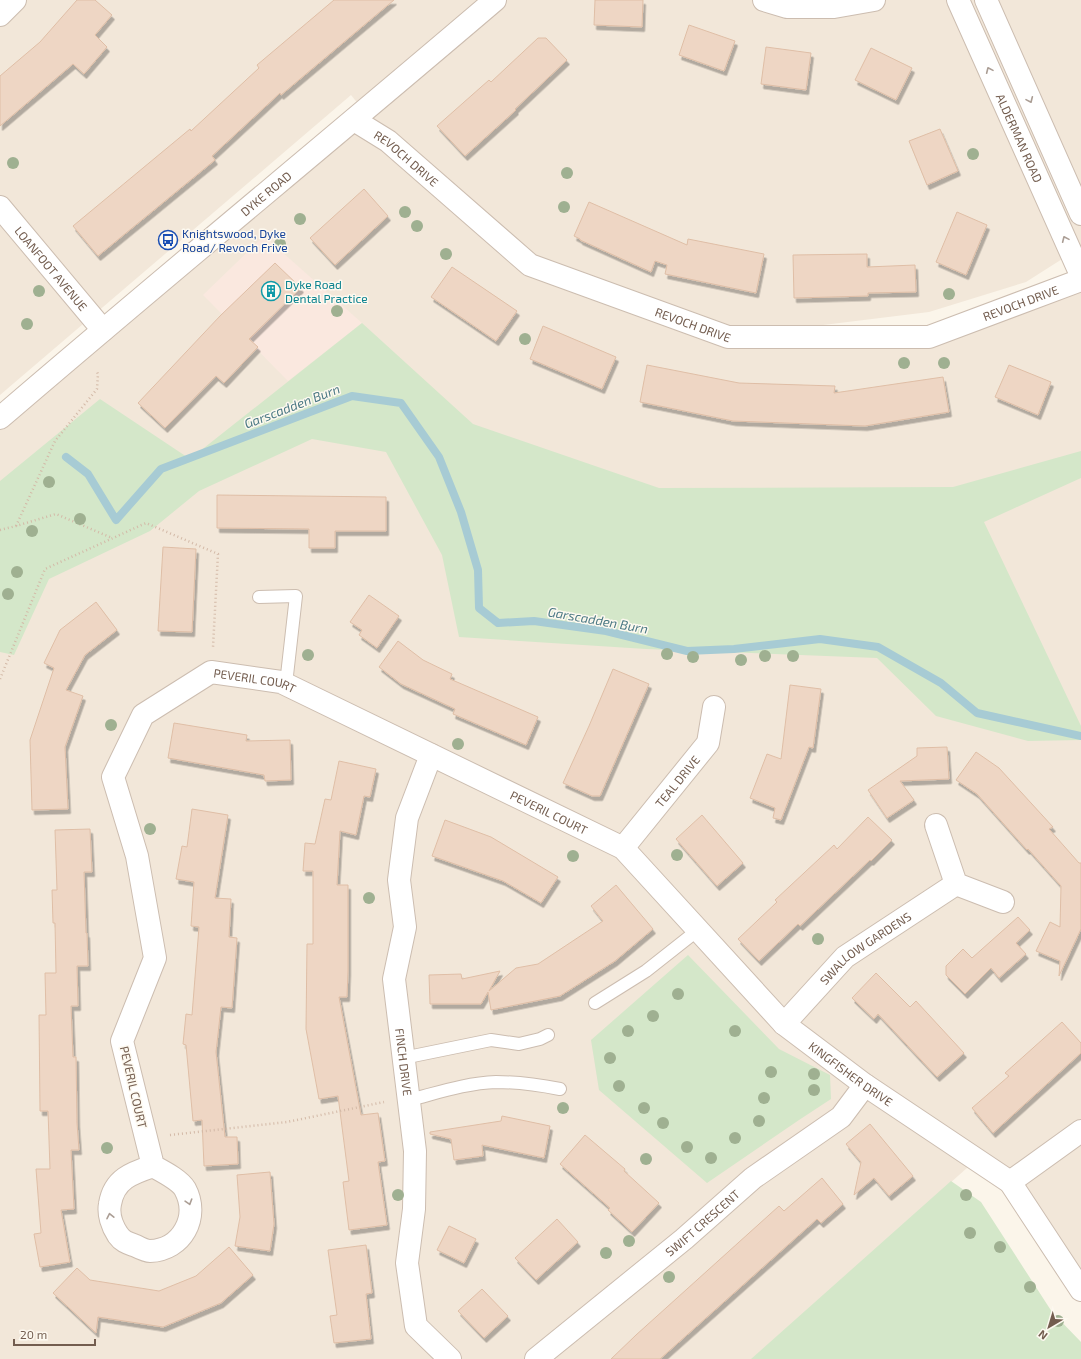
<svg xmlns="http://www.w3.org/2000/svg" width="1081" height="1359" font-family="'Exo 2',sans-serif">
<defs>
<filter id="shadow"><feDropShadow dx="2.5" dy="4.5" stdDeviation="0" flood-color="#0004"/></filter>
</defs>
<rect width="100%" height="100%" fill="#fbf5ea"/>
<path fill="#f2e7d9" d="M0 0H1081V247L1026 282 929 312 733 336 929 337 1081 280V1290L1011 1182 977 1159 753 1359H0V418L354 120 387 140 351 95 0 395Z"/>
<path fill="#fae8df" d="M264 236 362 323 288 381 203 295Z"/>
<g fill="#d4e7c9">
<path d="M362 323 473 424 659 488 953 487 1081 451V478L984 522 1081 726V740L1028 741 936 716 877 658 646 649 459 637 442 555 386 452 312 439 199 491 150 531 49 579 14 655 0 652V481L100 399 190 459Z"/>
<path d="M688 955 779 1049 830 1075 831 1099 799 1120 707 1183 599 1090 591 1040Z"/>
<path d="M951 1181 981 1202 1052 1312 1081 1342V1359H751Z"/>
</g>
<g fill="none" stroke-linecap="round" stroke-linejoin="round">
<path stroke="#a7cbd4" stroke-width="8" d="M66 457 88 474 116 520 161 469 352 396 401 403 439 457 461 512 478 570 479 608 498 623 534 621 606 631 687 651 734 649 820 639 878 647 941 683 977 713 1081 736"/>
</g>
<g fill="#eed6c4" stroke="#dfbea6" filter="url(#shadow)">
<path d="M77 0H95L112 15 95 35 107 47 84 74 73 64 0 126V76L40 42Z"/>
<path d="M334 0H394L281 95 280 93 212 156 215 160 98 256 73 226 190 129 191 131 259 68 257 65Z"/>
<path d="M595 0H643L642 27 594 25Z"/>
<path d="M689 25 735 41 724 71 679 55Z"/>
<path d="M538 38H546L567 60 515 109 516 110 465 156 437 126 489 80 491 82Z"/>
<path d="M766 47 811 53 806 90 761 84Z"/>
<path d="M871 48 912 68 896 100 855 80Z"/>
<path d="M940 129 958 171 927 185 909 141Z"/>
<path d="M364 189 388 216 335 265 310 238Z"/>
<path d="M589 202 687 245 688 239 764 254 756 293 665 274 667 265 655 261 651 272 580 240V239L574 236Z"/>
<path d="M957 212 987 225 966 275 936 262Z"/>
<path d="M867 254V267L915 265 916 292 868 293V296L794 298 793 255Z"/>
<path d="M275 263 301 288 249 339 258 347 224 383 216 376 165 428 138 403 220 316Z"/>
<path d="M452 267 517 311 496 341 431 297Z"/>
<path d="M543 326 616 357 602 389 530 359Z"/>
<path d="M647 365 739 383 835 386 834 393 943 377 949 412 865 426 733 421 640 402Z"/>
<path d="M1009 365 1051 382 1038 415 995 397Z"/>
<path d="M217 495 386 497V531H335V548H309V529L217 528Z"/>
<path d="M163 547 196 549 192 632 158 631Z"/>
<path d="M369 595 399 616 377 648 359 635 362 630 350 622Z"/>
<path d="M96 602 117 630 85 655 66 690 83 696 65 747 68 809 32 810 30 740 54 668 44 663 60 630Z"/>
<path d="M398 641 423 660 452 674 450 679 538 717 526 745 453 714 455 709 401 684 379 667Z"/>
<path d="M613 669 649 684 600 796H592L563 783 589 726Z"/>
<path d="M790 685 821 689 813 748 809 747 781 820 773 818 775 808 750 798 767 754 781 759Z"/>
<path d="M174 723 247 735 246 741 290 740 291 780 265 781 264 775 168 758Z"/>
<path d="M947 747 949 779 900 781 914 800 887 818 868 790 917 756V748Z"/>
<path d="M976 752 999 768 1053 827 1049 829 1079 863H1081V929L1059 976 1060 961 1036 951 1050 922 1060 927 1061 886 1028 849 1027 850 977 794 956 780Z"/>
<path d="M339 761 376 769 370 797 364 796 356 835 340 831 337 885H348V971L347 997H339L361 1115 378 1113 385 1161 378 1162 387 1225 349 1230 343 1182 349 1181 338 1096 319 1099 306 1029 307 944H313V871H303L305 843 315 844 325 799 331 800Z"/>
<path d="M192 809 228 815 215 898 231 899 229 937 237 938 232 1008 221 1007 216 1052 225 1137H237L238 1164 204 1166 202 1120 193 1121 186 1045 183 1044 186 1014 192 1015 199 927 191 926 194 882 176 879 182 846 187 847Z"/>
<path d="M702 815 743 863 717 886 676 839Z"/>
<path d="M868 817 892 840 871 861 870 860 800 926 798 924 759 961 738 939 777 902 775 900 834 845 837 849Z"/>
<path d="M445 820 491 837 558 877 541 903 503 881 432 856Z"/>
<path d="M90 829 92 872H84L86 933H87L88 966H77L78 1006H71L73 1057H76L77 1123 79 1150H71L74 1209 61 1210 70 1262 40 1267 34 1234 41 1233 36 1169H50L48 1111H40L39 1015H46L45 973H56L55 923H53L52 890H57L55 830Z"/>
<path d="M616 885 653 929 615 961 560 996 491 1010 488 992 481 1004H430L429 975 461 974 462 979 500 971 489 991 516 968 538 964 603 921 591 906Z"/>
<path d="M1018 917 1030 930 1016 943 1026 954 999 978 991 968 965 994 946 975V966L963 949 972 958Z"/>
<path d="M876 973 910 1007 916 1001 964 1053 937 1077 878 1014 874 1019 852 998Z"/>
<path d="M1062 1022 1081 1043V1053L993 1133 972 1108 1009 1076 1005 1073Z"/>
<path d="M502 1116 550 1126 544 1158 482 1145 483 1156 454 1160 451 1139 430 1134V1132L501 1121Z"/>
<path d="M870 1124 913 1176 889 1196 874 1178 854 1195 861 1162 846 1144Z"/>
<path d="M585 1135 625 1169 624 1171 659 1203 632 1232 608 1210 610 1208 560 1164Z"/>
<path d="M270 1172 274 1224 270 1251 235 1246 240 1217 237 1175Z"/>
<path d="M822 1178 843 1204 821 1223 817 1219 660 1359H611L636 1335 779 1206 784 1211Z"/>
<path d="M557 1219 578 1242 536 1280 515 1258Z"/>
<path d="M449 1226 476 1239 464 1263 437 1250Z"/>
<path d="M366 1245 372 1293 366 1294 371 1339 334 1343 330 1316 337 1315 328 1250Z"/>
<path d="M229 1247 253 1275 221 1303 163 1327 98 1317 96 1333 53 1293 77 1268 90 1280 159 1291 196 1276Z"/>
<path d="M482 1289 508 1316 484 1338 458 1311Z"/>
</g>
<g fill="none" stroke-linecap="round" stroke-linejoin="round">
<defs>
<g id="service">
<path d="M259 597 296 596 286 684"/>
<path d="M595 1003 646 971 698 930"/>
<path d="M403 1058 491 1040 519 1044 540 1039 548 1035"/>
<path d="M409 1100C437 1093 466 1083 496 1082 517 1082 539 1085 560 1089"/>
</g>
<g id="minor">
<path d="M764 0 787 7H834L874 0"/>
<path d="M0 15 15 0"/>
<path id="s1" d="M354 120 388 141 530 265 728 337H929L1081 280"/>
<path id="s2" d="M0 207 103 330"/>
<path id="s3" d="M431 755 407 818 399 880 405 927 394 979 415 1151 414 1209 407 1263 416 1326 450 1359"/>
<path d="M936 825 956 884 1003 902"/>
<path id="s4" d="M623 848 708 743 714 707"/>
<path id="s5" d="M784 1024 845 957 956 884"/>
<path id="s6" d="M153 1166C132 1173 114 1179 110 1204 108 1214 112 1226 118 1235 123 1242 128 1243 136 1246 140 1248 146 1251 150 1251 182 1250 200 1217 185 1189 180 1180 162 1171 153 1166L122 1041 155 958 137 856 113 777 143 715 211 672 281 682 623 848 784 1024 865 1085 1010 1182 1081 1290"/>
<path d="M1010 1182 1081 1131"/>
<path id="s7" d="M536 1359 684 1239 753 1178 841 1117 865 1085"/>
</g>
<g id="tertiary">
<path id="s8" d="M958 0 1081 275"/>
<path d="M986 0 1081 214"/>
<path id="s9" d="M0 418C164 277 331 140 495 0"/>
</g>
</defs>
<use href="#service" stroke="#ccbdb0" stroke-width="14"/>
<use href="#minor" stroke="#ccbdb0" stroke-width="24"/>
<use href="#tertiary" stroke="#ccbdb0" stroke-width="24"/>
<g stroke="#d3b9a7" stroke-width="2.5" stroke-dasharray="1 3" stroke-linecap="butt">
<path d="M16 526 55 441 97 389 98 374 96 370"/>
<path d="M0 530 16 526 56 514 112 538"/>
<path d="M0 679 45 569 146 523 218 554 213 647"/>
<path d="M170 1135 287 1122 384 1102"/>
</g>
<use href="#service" stroke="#fff" stroke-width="12"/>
<use href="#minor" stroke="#fff" stroke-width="22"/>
<use href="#tertiary" stroke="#fff" stroke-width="22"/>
</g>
<g fill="#9fb091">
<circle cx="973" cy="154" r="6"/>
<circle cx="13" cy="163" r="6"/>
<circle cx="567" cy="173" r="6"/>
<circle cx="564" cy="207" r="6"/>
<circle cx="405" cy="212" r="6"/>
<circle cx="300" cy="219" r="6"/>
<circle cx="417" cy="226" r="6"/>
<circle cx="280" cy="244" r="6"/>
<circle cx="446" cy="254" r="6"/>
<circle cx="39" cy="291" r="6"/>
<circle cx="949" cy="294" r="6"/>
<circle cx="337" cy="311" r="6"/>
<circle cx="27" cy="324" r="6"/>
<circle cx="525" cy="339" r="6"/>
<circle cx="904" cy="363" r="6"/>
<circle cx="944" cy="363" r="6"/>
<circle cx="49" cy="482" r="6"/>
<circle cx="80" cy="519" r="6"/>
<circle cx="32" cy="531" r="6"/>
<circle cx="17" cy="572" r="6"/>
<circle cx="8" cy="594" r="6"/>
<circle cx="667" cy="654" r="6"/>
<circle cx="308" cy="655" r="6"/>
<circle cx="765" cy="656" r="6"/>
<circle cx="793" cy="656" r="6"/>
<circle cx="693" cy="657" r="6"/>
<circle cx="741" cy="660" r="6"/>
<circle cx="111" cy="725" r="6"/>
<circle cx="458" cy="744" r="6"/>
<circle cx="150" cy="829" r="6"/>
<circle cx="677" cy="855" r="6"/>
<circle cx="573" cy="856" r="6"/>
<circle cx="369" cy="898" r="6"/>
<circle cx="818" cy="939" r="6"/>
<circle cx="678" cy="994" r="6"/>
<circle cx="653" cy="1016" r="6"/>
<circle cx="628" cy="1031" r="6"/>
<circle cx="735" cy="1031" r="6"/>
<circle cx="610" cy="1058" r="6"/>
<circle cx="771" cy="1072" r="6"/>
<circle cx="814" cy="1074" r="6"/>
<circle cx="619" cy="1086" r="6"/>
<circle cx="814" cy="1090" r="6"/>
<circle cx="764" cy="1098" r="6"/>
<circle cx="563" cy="1108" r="6"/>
<circle cx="644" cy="1108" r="6"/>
<circle cx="759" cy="1121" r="6"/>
<circle cx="663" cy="1123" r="6"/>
<circle cx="735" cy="1138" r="6"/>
<circle cx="687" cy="1147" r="6"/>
<circle cx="107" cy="1148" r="6"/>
<circle cx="711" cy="1158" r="6"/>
<circle cx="646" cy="1159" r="6"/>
<circle cx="398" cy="1195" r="6"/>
<circle cx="966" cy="1195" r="6"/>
<circle cx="970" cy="1233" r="6"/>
<circle cx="629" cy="1241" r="6"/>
<circle cx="1000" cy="1247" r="6"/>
<circle cx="606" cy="1253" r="6"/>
<circle cx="669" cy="1277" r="6"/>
<circle cx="1030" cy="1287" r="6"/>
<circle cx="1058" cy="1321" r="6"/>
</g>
<defs><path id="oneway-chevron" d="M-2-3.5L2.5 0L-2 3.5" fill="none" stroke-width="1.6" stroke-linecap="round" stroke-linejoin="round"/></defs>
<g stroke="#ab9e95">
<use href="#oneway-chevron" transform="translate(989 70) rotate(-114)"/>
<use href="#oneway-chevron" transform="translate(1030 100) rotate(66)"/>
<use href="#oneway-chevron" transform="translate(1065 239) rotate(-114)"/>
<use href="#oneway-chevron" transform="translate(189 1202) rotate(73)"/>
<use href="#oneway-chevron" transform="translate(110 1216) rotate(-102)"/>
</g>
<defs>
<symbol id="bus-ring" viewBox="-11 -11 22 22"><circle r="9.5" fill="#fdf9f0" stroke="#1a4fb4" stroke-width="1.5"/><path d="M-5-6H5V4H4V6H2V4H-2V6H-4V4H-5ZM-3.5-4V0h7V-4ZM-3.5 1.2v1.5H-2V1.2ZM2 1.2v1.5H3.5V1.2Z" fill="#1a4fb4"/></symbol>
<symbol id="building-ring" viewBox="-11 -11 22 22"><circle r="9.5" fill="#fdf9f0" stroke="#0f9aa8" stroke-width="1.5"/><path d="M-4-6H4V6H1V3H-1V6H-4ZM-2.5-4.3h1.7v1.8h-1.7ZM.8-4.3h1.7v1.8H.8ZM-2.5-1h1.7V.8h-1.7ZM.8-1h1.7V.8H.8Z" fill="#0f9aa8"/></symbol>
</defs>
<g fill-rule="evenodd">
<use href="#bus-ring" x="157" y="229" width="22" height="22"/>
<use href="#building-ring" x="260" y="280" width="22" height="22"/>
</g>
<g text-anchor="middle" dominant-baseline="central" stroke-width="3" stroke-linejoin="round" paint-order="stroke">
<g font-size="12" fill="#735d4f" stroke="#fdf9f0">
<text stroke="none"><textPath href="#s8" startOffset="151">ALDERMAN ROAD</textPath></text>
<text stroke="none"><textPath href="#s1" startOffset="65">REVOCH DRIVE</textPath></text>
<text stroke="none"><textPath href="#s9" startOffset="348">DYKE ROAD</textPath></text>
<text stroke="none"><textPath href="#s2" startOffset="80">LOANFOOT AVENUE</textPath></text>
<text stroke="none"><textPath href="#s1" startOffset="738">REVOCH DRIVE</textPath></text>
<text stroke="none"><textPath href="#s1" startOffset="402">REVOCH DRIVE</textPath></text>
<text stroke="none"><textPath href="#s6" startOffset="854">PEVERIL COURT</textPath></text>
<text stroke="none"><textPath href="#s4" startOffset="86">TEAL DRIVE</textPath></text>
<text stroke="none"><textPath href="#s6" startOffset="1178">PEVERIL COURT</textPath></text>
<text stroke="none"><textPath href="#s5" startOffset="112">SWALLOW GARDENS</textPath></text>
<text stroke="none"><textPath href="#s3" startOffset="314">FINCH DRIVE</textPath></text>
<text stroke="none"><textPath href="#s6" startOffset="1582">KINGFISHER DRIVE</textPath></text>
<text transform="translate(134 1087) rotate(77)">PEVERIL COURT</text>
<text stroke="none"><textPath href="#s7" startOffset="215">SWIFT CRESCENT</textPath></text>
</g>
<g font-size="12" fill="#164399" stroke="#fdf9f0" text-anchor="start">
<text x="182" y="233">Knightswood, Dyke<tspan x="182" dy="14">Road/ Revoch Frive</tspan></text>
</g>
<g font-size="12" fill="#0d838f" stroke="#fdf9f0" text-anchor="start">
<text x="285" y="284">Dyke Road<tspan x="285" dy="14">Dental Practice</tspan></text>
</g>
<g font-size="13" font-style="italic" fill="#4b7984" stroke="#fdf9f0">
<text transform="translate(292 406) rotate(-21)">Garscadden Burn</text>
<text transform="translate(598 620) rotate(10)">Garscadden Burn</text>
</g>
</g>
<g transform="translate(1049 1327) rotate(218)" stroke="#fdf9f0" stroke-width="3" paint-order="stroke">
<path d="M0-3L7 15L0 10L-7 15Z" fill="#735d4f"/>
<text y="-6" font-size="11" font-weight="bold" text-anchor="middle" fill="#735d4f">N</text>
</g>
<path d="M14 1339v6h81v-6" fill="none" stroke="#735d4f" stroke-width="2"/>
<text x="20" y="1339" font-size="12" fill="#735d4f" stroke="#fdf9f0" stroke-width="3" paint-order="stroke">20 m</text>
</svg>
